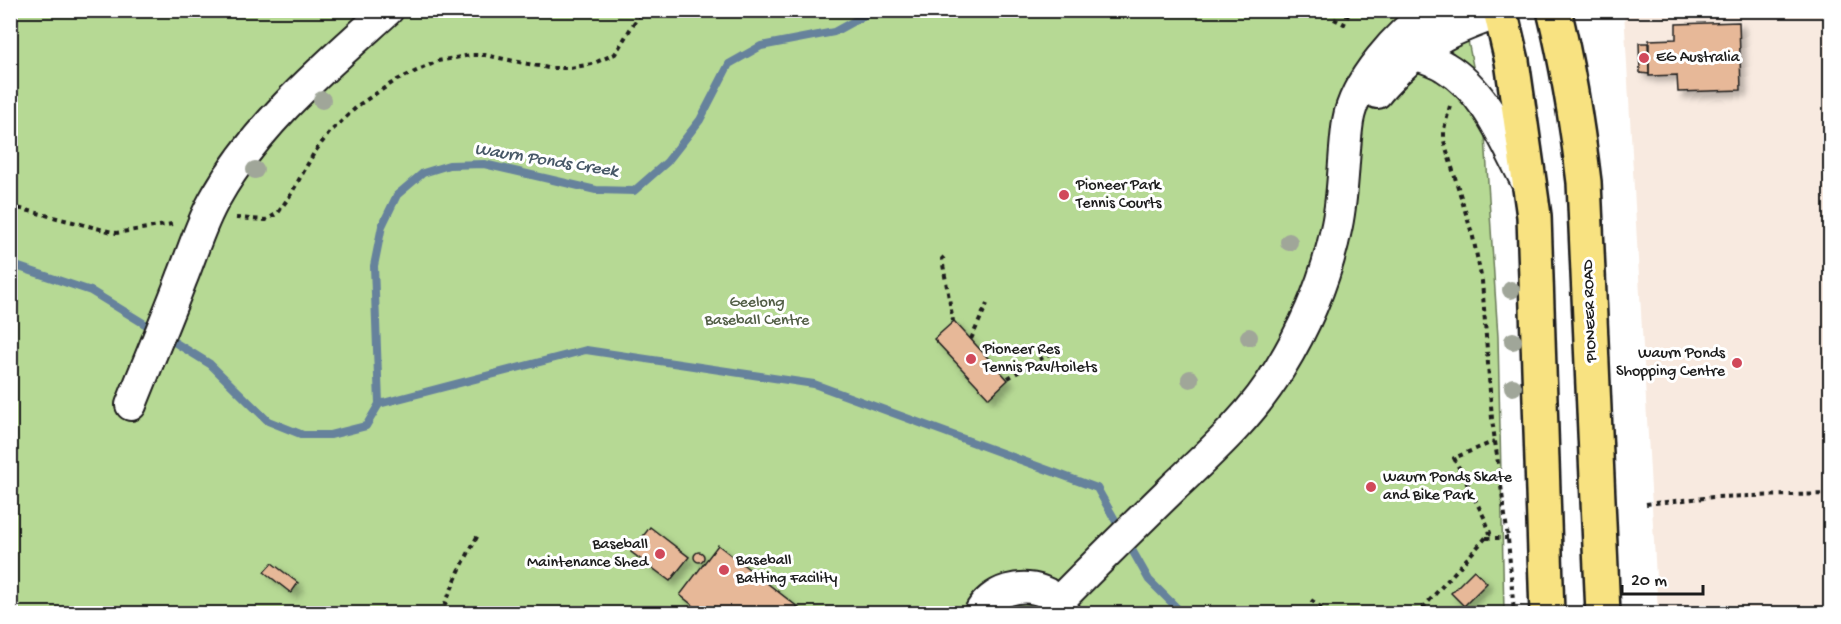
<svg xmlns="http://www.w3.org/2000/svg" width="1841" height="624" font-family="'Gochi Hand',sans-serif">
<defs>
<filter id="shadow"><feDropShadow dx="5.5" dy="5.5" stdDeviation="3" flood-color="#0004"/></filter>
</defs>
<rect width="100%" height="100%" fill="#fff"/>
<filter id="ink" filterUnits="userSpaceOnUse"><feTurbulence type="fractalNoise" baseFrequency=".0167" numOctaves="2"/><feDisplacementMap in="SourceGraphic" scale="12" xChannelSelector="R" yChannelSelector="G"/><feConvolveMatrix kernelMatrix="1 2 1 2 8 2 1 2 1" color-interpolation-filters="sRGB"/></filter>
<g filter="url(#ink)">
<path fill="#f8eae0" d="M1624 11H1830V613H1658Z"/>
<path fill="#b6d994" stroke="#697a58" stroke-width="1.5" d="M10 11H1462L1484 121 1498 337 1504 613H11Z"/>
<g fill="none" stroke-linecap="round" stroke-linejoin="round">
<g stroke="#66829c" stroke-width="8">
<path d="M10 264 91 291 210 364 268 421 303 435H330L366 426 379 404 374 266 382 226 397 195 423 173 449 165 484 164 596 190 634 191 667 162 700 120 729 64 761 46 834 32 874 10"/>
<path d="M379 404 586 350 814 384 1097 488 1149 580 1183 614"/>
</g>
</g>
<g fill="#e7b898" stroke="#1c1c1c" stroke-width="1.5" filter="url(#shadow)">
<path d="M1739 22 1741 90 1678 92 1677 75 1649 76V40L1676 39V24Z"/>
<path d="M1639 43H1648L1649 74 1640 73Z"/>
<path d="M954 321 1008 380 989 398 934 339Z"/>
<path d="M650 527 689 557 670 581 631 552Z"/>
<path d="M718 545 799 608 795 614H704L680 595Z"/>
<circle cx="699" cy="557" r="5"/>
<path d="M272 563 298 583 291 593 264 572Z"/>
<path d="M1474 570 1487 583 1464 606 1451 593Z"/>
</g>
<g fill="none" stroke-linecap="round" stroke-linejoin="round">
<defs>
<g id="minor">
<path d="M1415 54C1425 58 1436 61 1445 67 1487 92 1505 142 1527 183"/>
<path d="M1377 93C1383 85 1390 79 1396 72 1430 38 1456 28 1501 12"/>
<path d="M131 405C148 362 166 320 182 278 193 251 201 222 216 197 258 123 326 66 388 10"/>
<path d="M1058 602C1096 563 1135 525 1174 487 1212 451 1253 414 1280 368 1307 324 1327 276 1337 225 1344 191 1343 155 1348 121 1355 80 1398 34 1431 10"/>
<path d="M979 614C990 590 1024 581 1046 593 1054 599 1060 605 1066 614"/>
</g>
<g id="major">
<path d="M1500 10 1512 61 1534 216 1547 614"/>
<path d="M1554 10C1568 67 1577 124 1584 182L1603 614"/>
</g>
</defs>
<use href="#minor" stroke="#1c1c1c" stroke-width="34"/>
<use href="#major" stroke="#1c1c1c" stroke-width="38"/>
<g stroke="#1c1c1c" stroke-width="4" stroke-dasharray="4.5 4.5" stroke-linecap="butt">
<path d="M1334 19 1344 24 1350 10"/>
<path d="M1450 106 1444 129V141L1473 237 1482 281 1492 419 1508 538 1514 614"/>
<path d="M10 206 116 233 172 224"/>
<path d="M236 218 266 220 278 213 291 194 314 153 329 133 360 104 395 81 438 61 471 55H485L548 68H570L592 64 615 54 642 10"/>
<path d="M944 257 942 259 953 321"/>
<path d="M971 339 987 304"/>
<path d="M1008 378 1061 347"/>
<path d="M1646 504 1713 497 1830 494"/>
<path d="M1486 538H1508"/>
<path d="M1311 600 1330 614"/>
<path d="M441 614 459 571 479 533"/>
<path d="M1406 614 1411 610 1420 611"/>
<path d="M1424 614 1420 611 1490 533 1485 519 1454 458 1495 441"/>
</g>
<use href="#minor" stroke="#fff" stroke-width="30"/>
<use href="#major" stroke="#f8e281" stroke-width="33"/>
</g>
<g fill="#a0a699">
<circle cx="322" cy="100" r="9"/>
<circle cx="255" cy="170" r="9"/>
<circle cx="1289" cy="242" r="9"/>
<circle cx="1511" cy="290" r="9"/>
<circle cx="1249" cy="337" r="9"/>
<circle cx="1513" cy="341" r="9"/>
<circle cx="1190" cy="379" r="9"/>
<circle cx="1513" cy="387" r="9"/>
</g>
</g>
<g fill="#d1495b" stroke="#fff" stroke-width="2">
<circle cx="1644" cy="58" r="6"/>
<circle cx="1064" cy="195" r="6"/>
<circle cx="971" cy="359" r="6"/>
<circle cx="1737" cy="363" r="6"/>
<circle cx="1371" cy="487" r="6"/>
<circle cx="660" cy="554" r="6"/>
<circle cx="724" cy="570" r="6"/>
</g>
<g text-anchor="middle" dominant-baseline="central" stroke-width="6" stroke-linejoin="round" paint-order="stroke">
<g font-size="16" fill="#1c1c1c" stroke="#fff" text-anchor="start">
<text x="1656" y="58">EG Australia</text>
<text x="1076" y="186">Pioneer Park<tspan x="1076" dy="18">Tennis Courts</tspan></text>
<text x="983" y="350">Pioneer Res<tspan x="983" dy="18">Tennis Pav/toilets</tspan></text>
<text x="1725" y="354" text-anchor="end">Waurn Ponds<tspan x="1725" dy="18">Shopping Centre</tspan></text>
<text x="1383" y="478">Waurn Ponds Skate<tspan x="1383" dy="18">and Bike Park</tspan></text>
<text x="648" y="545" text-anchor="end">Baseball<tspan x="648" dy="18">Maintenance Shed</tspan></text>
<text x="736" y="561">Baseball<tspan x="736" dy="18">Batting Facility</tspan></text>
</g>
<g font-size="16" fill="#525e46" stroke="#fff">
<text x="757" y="303">Geelong<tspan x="757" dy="18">Baseball Centre</tspan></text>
</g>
<g font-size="16" fill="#1c1c1c" stroke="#fff">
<text transform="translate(1591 311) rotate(-92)">PIONEER ROAD</text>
</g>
<g font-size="18" font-style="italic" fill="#475867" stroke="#fff">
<text transform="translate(546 161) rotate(9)">Waurn Ponds Creek</text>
</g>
</g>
<rect width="1841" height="624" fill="none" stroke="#fff" stroke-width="36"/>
<rect x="18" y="18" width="1805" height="588" fill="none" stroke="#1c1c1c" stroke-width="2" filter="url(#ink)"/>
<path d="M1622 585v9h81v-9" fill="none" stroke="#1c1c1c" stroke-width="3"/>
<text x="1631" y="585" font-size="18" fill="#1c1c1c" stroke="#ffffff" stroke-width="4.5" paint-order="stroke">20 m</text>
</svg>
